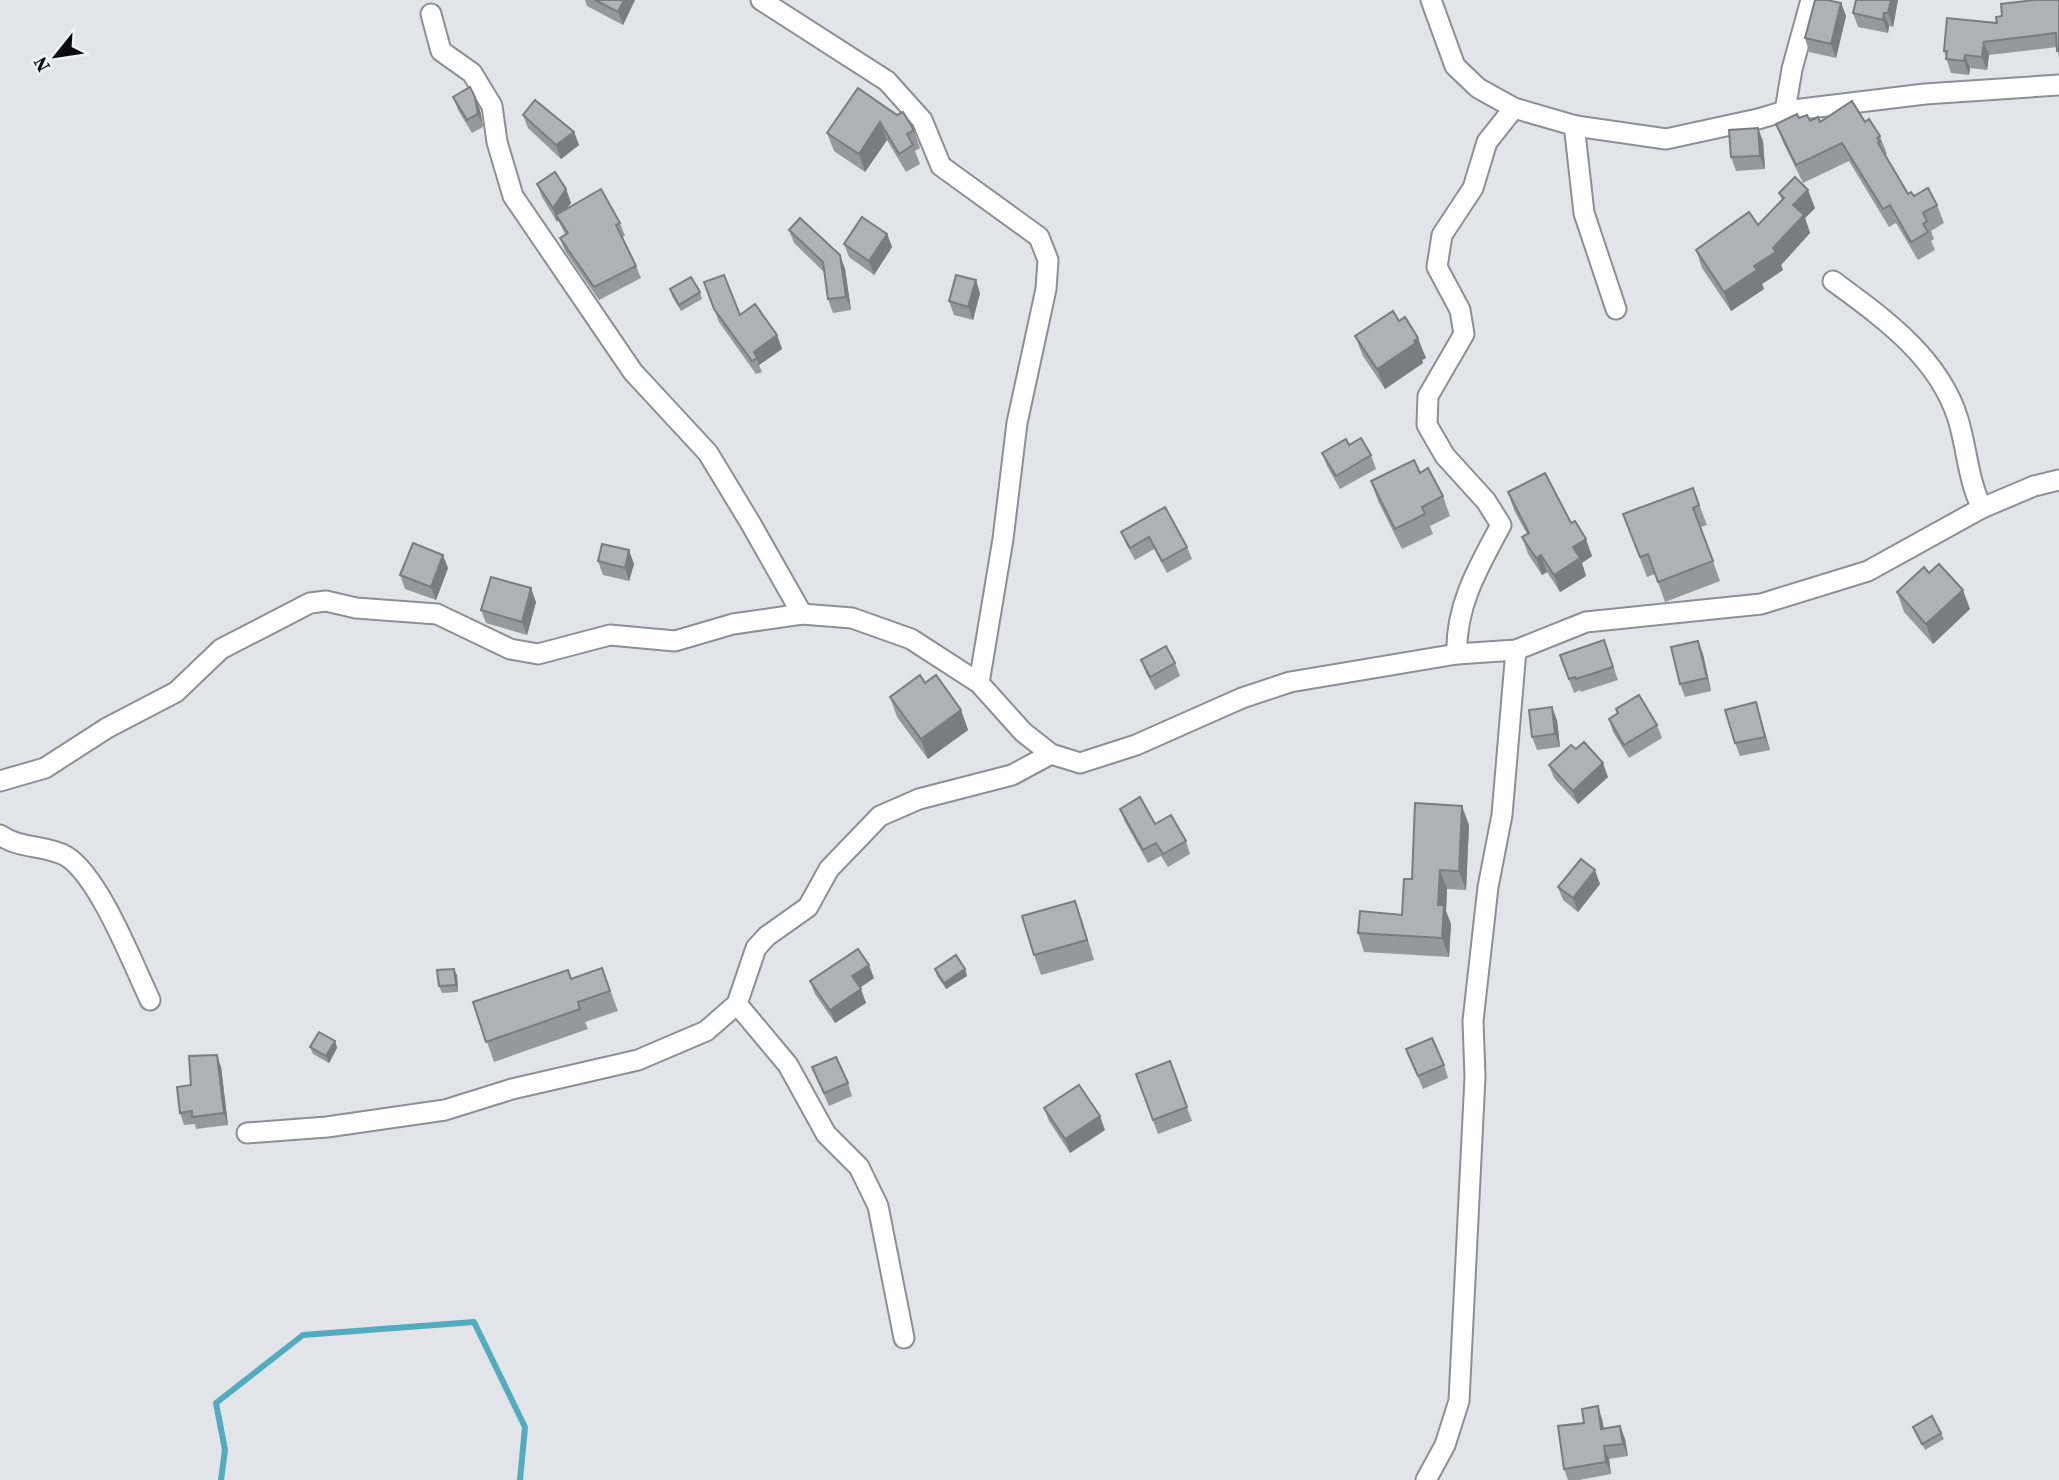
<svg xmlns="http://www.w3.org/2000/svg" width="2059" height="1480" font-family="'Source Serif 4',serif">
<rect width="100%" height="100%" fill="#e2e4ea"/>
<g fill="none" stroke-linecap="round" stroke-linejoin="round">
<path stroke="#52acbe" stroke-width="6" d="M221 1480 225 1450 216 1403 303 1335 474 1322 525 1427 520 1480"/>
<defs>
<g id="minor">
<path d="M761 0 887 81 922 120 941 166 1039 237 1048 260 1046 289 1017 423 1003 539 979 683"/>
<path d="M1431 0 1455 66 1478 88 1514 108 1576 126 1666 139 1758 119 1785 111 1925 94 2059 85"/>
<path d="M431 14 441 51 472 73 492 106 497 142 513 196 633 372 708 453 751 524 802 614"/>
<path d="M1785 111 1792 69 1811 0"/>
<path d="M1576 126 1575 133 1584 213 1616 309"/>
<path d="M1833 281C1882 317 1939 357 1958 419 1967 448 1968 481 1982 508"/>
<path d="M1457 654C1455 606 1479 566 1501 525L1486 501 1445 456 1427 425 1428 396 1464 334 1460 310 1437 267 1442 235 1473 188 1487 142 1514 108"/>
<path d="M0 781 45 768 107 728 176 692 221 649 310 603 326 601 356 608 437 614 510 649 538 654 610 635 675 641 733 624 802 614 852 618 911 639 979 683 1023 732 1051 754 1080 763 1136 745 1242 698 1290 682 1457 654 1516 650 1586 622 1761 604 1868 571 1982 508 2034 486 2059 480"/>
<path d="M0 835C19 849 46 845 66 856 99 876 133 964 150 1000"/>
<path d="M737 1004 788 1065 826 1134 859 1167 878 1206 904 1338"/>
<path d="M247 1133 327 1127 445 1110 512 1089 638 1060 706 1031 737 1004 756 948 767 936 808 907 829 869 880 816 919 799 1012 775 1051 754"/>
<path d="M1426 1480 1445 1445 1459 1401 1475 1077 1473 1021 1488 887 1502 815 1516 650"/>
</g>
</defs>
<use href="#minor" stroke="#8d8f94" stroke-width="23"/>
<use href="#minor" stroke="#fff" stroke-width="19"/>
</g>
<g fill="#96989d">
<path d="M585 0H635L623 25 587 6Z"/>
<path d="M1898 0 1893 27 1889 26 1888 33 1858 27 1853 13Z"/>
<path d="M2059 0V57L2057 47 1989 55 1987 70 1970 68 1969 75 1951 73 1944 51 1997 23 2002 16Z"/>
<path d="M1841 3 1846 16 1836 58 1809 52 1805 38Z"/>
<path d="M858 88 914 130 920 148 915 151 920 164 906 172 887 140 865 172 834 151 827 133Z"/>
<path d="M453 97 480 110 483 127 472 133 458 110Z"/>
<path d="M523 115 574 132 579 145 561 159 528 128Z"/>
<path d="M1799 118 1810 121 1865 122 1880 136 1887 154 1885 155 1908 194 1937 205 1944 223 1931 231 1934 239 1931 241 1935 250 1918 260 1896 223 1889 227 1849 161 1803 183 1783 142 1776 124Z"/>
<path d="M1763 141 1765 169 1736 171 1731 157Z"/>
<path d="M537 184 566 189 571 203 566 209 620 223 625 236 622 237 636 266 641 278 599 300 565 251 560 238 565 234 558 220 557 222 542 197Z"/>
<path d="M1779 193 1815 208 1805 218 1810 233 1781 265 1783 270 1762 284 1764 289 1731 311 1702 268 1696 250 1758 225 1782 200Z"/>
<path d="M789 230 840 255 845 269 851 310 833 313 828 299 824 272 794 243Z"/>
<path d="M887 234 892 247 874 275 849 257 844 244Z"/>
<path d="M704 282 740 315 777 335 782 349 759 365 762 372 756 374 719 322Z"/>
<path d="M670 289 700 292 702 299 681 311 672 296Z"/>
<path d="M980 293 973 320 954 315 949 301Z"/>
<path d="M1399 321 1426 358 1422 360 1423 363 1385 389 1363 356 1355 336Z"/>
<path d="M1349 445 1371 455 1376 469 1340 489 1327 466 1322 453Z"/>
<path d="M1420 473 1443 496 1450 516 1430 526 1433 534 1402 549 1378 501 1371 481Z"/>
<path d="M1693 488 1707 525 1701 527 1720 581 1665 602 1655 574 1647 577 1623 514Z"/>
<path d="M1508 492 1571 523 1592 556 1582 563 1586 576 1560 592 1547 572 1542 575 1528 554 1522 537 1527 534 1514 510Z"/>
<path d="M1165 507 1187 547 1192 559 1167 573 1154 549 1135 560 1126 544 1121 532Z"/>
<path d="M598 561 634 564 629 581 603 575Z"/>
<path d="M448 568 436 600 405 589 400 575Z"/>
<path d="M1929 573 1970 609 1933 644 1904 612 1897 592Z"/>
<path d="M536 602 527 635 486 623 481 610Z"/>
<path d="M1604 640 1618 680 1581 692 1580 690 1574 693 1560 655Z"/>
<path d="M1698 641 1703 654 1711 691 1685 697 1680 684Z"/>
<path d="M1141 660 1175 663 1180 676 1155 690 1146 673Z"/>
<path d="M925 683 961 710 968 730 928 759 897 717 890 697Z"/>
<path d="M1756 702 1770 750 1740 756 1735 743Z"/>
<path d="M1616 709 1657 725 1662 738 1629 758 1613 732 1609 719 1618 713Z"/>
<path d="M1557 720 1560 747 1537 750 1532 737Z"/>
<path d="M1549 765 1608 777 1578 804 1554 778Z"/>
<path d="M1120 809 1155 824 1186 841 1190 854 1168 867 1161 856 1148 863 1125 822Z"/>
<path d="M1469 825 1466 890 1447 889 1446 911 1451 924 1449 957 1364 952 1358 933 1402 915 1412 879Z"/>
<path d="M1600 884 1578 912 1563 900 1558 887Z"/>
<path d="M1075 901 1094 960 1041 975 1034 955Z"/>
<path d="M602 968 618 1011 585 1022 588 1029 494 1062 473 1002 572 979Z"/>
<path d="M935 969H965L967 976 946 989 937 976Z"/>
<path d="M457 975 458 992 442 993 439 986Z"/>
<path d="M874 978 860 988 866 1003 835 1023 815 994 810 981Z"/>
<path d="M335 1041 337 1048 329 1063 313 1054 310 1047Z"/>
<path d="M1406 1049 1444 1065 1448 1078 1423 1089Z"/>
<path d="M1170 1061 1192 1121 1158 1134 1136 1074Z"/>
<path d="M221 1067 228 1125 196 1129 195 1124 184 1125 180 1113 191 1085Z"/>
<path d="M812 1067 848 1083 852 1096 829 1106Z"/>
<path d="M1044 1108 1105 1130 1070 1153 1049 1121Z"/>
<path d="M1602 1419 1604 1428 1620 1426 1625 1439 1628 1456 1609 1459 1611 1474 1579 1480H1568L1564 1469Z"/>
<path d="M1913 1427 1941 1433 1944 1439 1925 1450Z"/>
</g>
<g fill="#7a7c7f">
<path d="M624 0H635L623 25 618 12Z"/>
<path d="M1891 0H1898L1893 27 1888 13Z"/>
<path d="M1841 3 1846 16 1836 58 1831 44Z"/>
<path d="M1884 13 1889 26 1888 33 1883 20Z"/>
<path d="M1984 42 1989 55 1987 70 1982 57Z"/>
<path d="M1965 55 1970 68 1969 75 1964 61Z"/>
<path d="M475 97 480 110 483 127 478 114Z"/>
<path d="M880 122 887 140 865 172 859 154Z"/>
<path d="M1758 128 1763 141 1765 169 1760 156Z"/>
<path d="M574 132 579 145 561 159 556 145Z"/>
<path d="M566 189 571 203 559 219 556 215 558 220 557 222 553 208Z"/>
<path d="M1808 190 1815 208 1805 218 1810 233 1781 265 1783 270 1762 284 1764 289 1731 311 1724 292 1754 266 1773 248 1793 205Z"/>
<path d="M887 234 892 247 874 275 869 261Z"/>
<path d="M840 255 845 269 851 310 846 297Z"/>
<path d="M976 280 980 293 973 320 968 307Z"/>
<path d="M777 335 782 349 759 365 754 352Z"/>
<path d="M1418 338 1426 358 1422 360 1423 363 1385 389 1377 369Z"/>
<path d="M1586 539 1592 556 1582 563 1586 576 1560 592 1554 575 1573 547Z"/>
<path d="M629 550 634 564 629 581 625 568Z"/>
<path d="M443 555 448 568 436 600 431 587Z"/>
<path d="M1541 555 1547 572 1542 575 1536 558Z"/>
<path d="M531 588 536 602 527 635 522 622Z"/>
<path d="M1963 590 1970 609 1933 644 1926 624Z"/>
<path d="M1698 641 1703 654 1711 691 1707 678Z"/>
<path d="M1756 702 1760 716 1770 750 1765 737Z"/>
<path d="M1552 707 1557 720 1560 747 1555 734Z"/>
<path d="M961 710 968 730 928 759 921 739Z"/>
<path d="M1603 763 1608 777 1578 804 1573 791Z"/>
<path d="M1462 806 1469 825 1466 890 1459 871Z"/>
<path d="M1440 870 1447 889 1446 911 1451 924 1449 957 1442 938 1438 905Z"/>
<path d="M1595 870 1600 884 1578 912 1573 898Z"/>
<path d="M1075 901 1082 921 1094 960 1087 940Z"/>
<path d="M869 965 874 978 857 989 852 976Z"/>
<path d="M454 969 457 975 458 992 456 985Z"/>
<path d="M965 969 967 976 946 989 944 983Z"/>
<path d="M861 989 866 1003 835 1023 830 1010Z"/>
<path d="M335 1041 337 1048 329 1063 326 1056Z"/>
<path d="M217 1055 221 1067 228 1125 224 1113Z"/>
<path d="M1100 1116 1105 1130 1070 1153 1065 1139Z"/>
<path d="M1598 1406 1602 1419 1606 1442 1601 1429Z"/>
<path d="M1620 1426 1625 1439 1628 1456 1623 1444Z"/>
<path d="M1604 1446 1609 1459 1611 1474 1606 1462Z"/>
</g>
<g fill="#afb1b6" stroke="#7a7c7f" stroke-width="2">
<path d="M595 0H624L618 12Z"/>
<path d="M1815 0H1827L1841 3 1831 44 1805 38Z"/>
<path d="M1856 0H1891L1888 13H1884L1883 20 1853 13Z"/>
<path d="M2035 0H2059V51H2057L2056 33 1984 42 1982 57 1965 55 1964 61 1946 59 1947 51H1944L1947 18 1997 23 1996 17 2002 16 2001 4Z"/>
<path d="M470 87 475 97 478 114 467 120 453 97Z"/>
<path d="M858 88 897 115 903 112 914 130 907 134 913 145 899 154 880 122 859 154 827 133Z"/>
<path d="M535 100 574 132 556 145 523 115Z"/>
<path d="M1852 101 1865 122 1869 119 1880 136 1877 138 1880 142 1878 143 1908 194 1911 192 1914 196 1928 188 1937 205 1923 213 1927 221 1923 224 1928 232 1911 242 1890 205 1883 209 1842 143 1796 165 1776 124 1797 114 1799 118 1807 115 1810 121 1818 117 1820 122Z"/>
<path d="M1758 128 1760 156 1731 157 1729 130Z"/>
<path d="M555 172 566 189 553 208 537 184Z"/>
<path d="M1795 177 1808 190 1793 205 1804 215 1773 248 1776 252 1754 266 1757 270 1724 292 1696 250 1749 212 1758 225 1784 198 1779 193Z"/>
<path d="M601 189 620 223 616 225 636 266 594 287 560 238 568 233 556 215Z"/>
<path d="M862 217 887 234 869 261 844 244Z"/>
<path d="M800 218 840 255 846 297 828 299 823 262 789 230Z"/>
<path d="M724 275 740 315 755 304 777 335 754 352 757 358 752 361 714 309 704 282Z"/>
<path d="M956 275 976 280 968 307 949 301Z"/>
<path d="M691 277 700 292 679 305 670 289Z"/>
<path d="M1393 311 1399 321 1405 317 1418 338 1414 341 1416 343 1377 369 1355 336Z"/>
<path d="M1361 438 1371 455 1336 476 1322 453 1346 439 1349 445Z"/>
<path d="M1414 460 1420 473 1428 468 1443 496 1422 507 1425 514 1395 529 1371 481Z"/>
<path d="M1545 473 1571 523 1575 521 1586 539 1573 547 1580 558 1554 575 1541 555 1536 558 1522 537 1529 533 1508 492Z"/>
<path d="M1693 488 1699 505 1693 508 1713 561 1658 582 1648 554 1640 557 1623 514Z"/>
<path d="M1165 507 1187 547 1162 561 1149 537 1130 548 1121 532Z"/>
<path d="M413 543 443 555 431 587 400 575Z"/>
<path d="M602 544 629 550 625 568 598 561Z"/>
<path d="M1939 564 1963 590 1926 624 1897 592 1924 567 1929 573Z"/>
<path d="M491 577 531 588 522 622 481 610Z"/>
<path d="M1604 640 1613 667 1576 679 1575 677 1569 679 1560 655Z"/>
<path d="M1698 641 1707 678 1680 684 1671 647Z"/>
<path d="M1166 646 1175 663 1150 677 1141 660Z"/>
<path d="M920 675 925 683 936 675 961 710 921 739 890 697Z"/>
<path d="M1639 695 1657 725 1624 745 1609 719 1618 713 1616 709Z"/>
<path d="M1756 702 1765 737 1735 743 1725 710Z"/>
<path d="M1552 707 1555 734 1532 737 1529 710Z"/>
<path d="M1584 742 1603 763 1573 791 1549 765 1571 745 1576 749Z"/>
<path d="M1140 797 1155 824 1171 815 1186 841 1163 854 1156 843 1143 850 1120 809Z"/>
<path d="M1415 803 1462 806 1459 871 1440 870 1438 905H1444L1442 938 1358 933 1360 911 1402 915 1404 879H1412Z"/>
<path d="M1581 859 1595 870 1573 898 1558 887Z"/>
<path d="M1075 901 1087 940 1034 955 1022 916Z"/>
<path d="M858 949 869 965 852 976 861 989 830 1010 810 981Z"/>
<path d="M956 955 965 969 944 983 935 969Z"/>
<path d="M602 968 610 991 578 1002 580 1009 486 1042 473 1002 568 970 571 979Z"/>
<path d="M454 969 456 985 439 986 437 970Z"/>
<path d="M319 1032 335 1041 326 1056 310 1047Z"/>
<path d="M1432 1038 1444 1065 1418 1076 1406 1049Z"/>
<path d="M217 1055 224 1113 192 1117V1111L180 1113 177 1087 191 1085 189 1056Z"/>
<path d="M836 1057 848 1083 824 1093 812 1067Z"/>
<path d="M1170 1061 1187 1107 1153 1120 1136 1074Z"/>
<path d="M1079 1085 1100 1116 1065 1139 1044 1108Z"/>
<path d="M1598 1406 1601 1429 1620 1426 1623 1444 1604 1446 1606 1462 1564 1469 1558 1426 1584 1423 1582 1409Z"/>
<path d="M1932 1416 1941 1433 1922 1444 1913 1427Z"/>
</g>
<g transform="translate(56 56) rotate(240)" stroke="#eff2f7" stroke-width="5" paint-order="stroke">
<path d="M0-5L12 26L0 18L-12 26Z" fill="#0c0c0e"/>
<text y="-10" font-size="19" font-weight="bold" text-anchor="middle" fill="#0c0c0e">N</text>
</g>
</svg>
